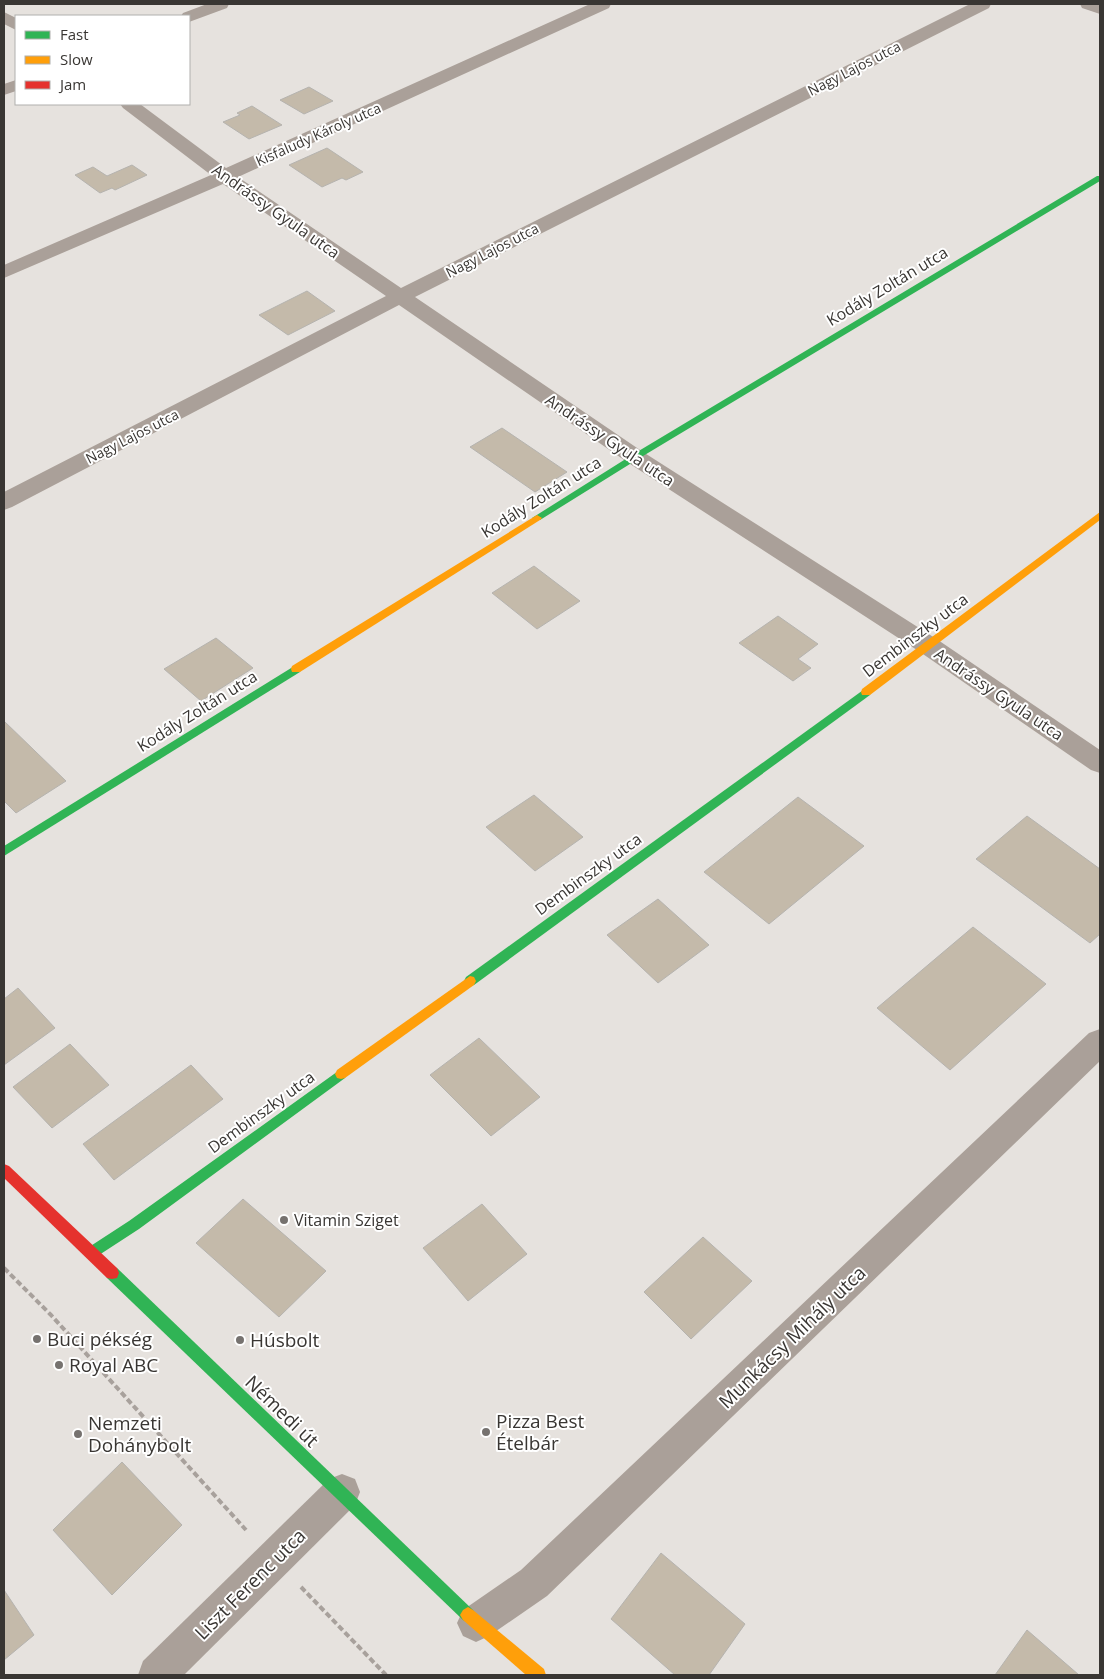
<svg xmlns="http://www.w3.org/2000/svg" width="1104" height="1679" font-family="'Open Sans',sans-serif">
<rect width="100%" height="100%" fill="#e6e2de"/>
<g fill="#c4baaa" stroke="#b5b3af">
<path d="M309 87 333 101 304 114 280 100Z"/>
<path d="M252 106 282 125 249 139 223 122 240 115 237 113Z"/>
<path d="M327 148 363 172 346 180 342 178 322 187 289 165Z"/>
<path d="M132 165 147 175 115 190 112 188 100 193 75 175 93 167 107 176Z"/>
<path d="M307 291 335 311 288 335 259 315Z"/>
<path d="M502 428 567 472 535 492 470 447Z"/>
<path d="M534 566 580 601 537 629 492 593Z"/>
<path d="M778 616 818 644 798 659 811 668 793 681 739 643Z"/>
<path d="M216 638 253 668 201 701 164 669Z"/>
<path d="M4 721 66 781 16 813 4 801Z"/>
<path d="M534 795 583 837 535 871 486 827Z"/>
<path d="M798 797 864 846 769 924 704 872Z"/>
<path d="M1027 816 1100 869V934L1090 943 976 859Z"/>
<path d="M658 899 709 945 658 983 607 935Z"/>
<path d="M973 927 1046 984 950 1070 877 1008Z"/>
<path d="M18 988 55 1028 4 1065V999Z"/>
<path d="M479 1038 540 1097 491 1136 430 1075Z"/>
<path d="M70 1044 109 1085 52 1128 13 1087Z"/>
<path d="M191 1065 223 1099 114 1180 83 1144Z"/>
<path d="M243 1199 326 1271 279 1317 196 1243Z"/>
<path d="M482 1204 527 1254 468 1301 423 1248Z"/>
<path d="M703 1237 752 1281 691 1339 644 1292Z"/>
<path d="M122 1462 182 1525 112 1595 53 1530Z"/>
<path d="M661 1553 745 1624 709 1675H675L611 1619Z"/>
<path d="M4 1590 34 1635 4 1660Z"/>
<path d="M1027 1630 1079 1675H995Z"/>
</g>
<g fill="none" stroke-linecap="round" stroke-linejoin="round">
<g stroke="#a8a19c" stroke-width="4" stroke-dasharray="6 3" stroke-linecap="butt">
<path d="M4 1268 51 1315 246 1530"/>
<path d="M301 1587 386 1675"/>
</g>
<g fill="#aaa099" fill-rule="evenodd">
<path d="M207 4H229L227 8 189 22V16H181L183 13Z"/>
<path d="M590 4H611L609 8 238 177 401 288 970 4H991L989 8 415 297 643 452 938 640 1100 750V773L1091 770 920 652 627 462 399 305 12 507 4 510V492L386 296 223 184 4 278V265L211 175 123 108 120 104H140L226 168Z"/>
<path d="M1080 4H1100V14L1082 8Z"/>
<path d="M4 12 16 18V30L4 24Z"/>
<path d="M16 80V91L4 95V84Z"/>
<path d="M1100 1029V1061L547 1596 489 1636 476 1642 463 1636 457 1623 463 1610 521 1570 1089 1033Z"/>
<path d="M342 1474 355 1479 360 1492 355 1505 184 1675H138L143 1661 329 1479Z"/>
</g>
<g fill="#30b455" fill-rule="evenodd">
<path d="M1097 176H1100V181L638 459 540 520H534L532 518 632 455Z"/>
<path d="M296 665 301 669 300 672 4 856V846Z"/>
<path d="M866 688 870 689 871 692 870 695 474 985 470 986 466 985 464 981 466 977Z"/>
<path d="M341 1069 345 1070 347 1074 345 1078 139 1229 96 1257 91 1259 86 1257 84 1253 86 1249 129 1221Z"/>
<path d="M112 1267 117 1268 473 1610 476 1615 473 1620 468 1623 463 1620 107 1278 105 1273 107 1268Z"/>
</g>
<g fill="#ff9f0a" fill-rule="evenodd">
<path d="M1100 512V520L870 695H862L861 692 862 689Z"/>
<path d="M537 515 542 518 540 520 300 672H292L291 669 292 666Z"/>
<path d="M470 976 474 977 476 981 474 985 345 1078 341 1079 337 1078 335 1074 337 1070Z"/>
<path d="M468 1607 473 1610 544 1669 546 1675H526L463 1620 460 1615 463 1610Z"/>
</g>
<path fill="#e5322d" fill-rule="evenodd" d="M4 1164 9 1166 117 1268 119 1273 117 1278 112 1279 107 1278 4 1178Z"/>
</g>
<g fill="#76726f" stroke="#fff" stroke-width="2">
<circle cx="284" cy="1220" r="5"/>
<circle cx="37" cy="1339" r="5"/>
<circle cx="240" cy="1340" r="5"/>
<circle cx="59" cy="1365" r="5"/>
<circle cx="486" cy="1432" r="5"/>
<circle cx="78" cy="1434" r="5"/>
</g>
<g text-anchor="middle" dominant-baseline="central" stroke-width="4" stroke-linejoin="round" paint-order="stroke">
<g font-size="14" fill="#393633" stroke="#fff">
<text transform="translate(854 68) rotate(-27)">Nagy Lajos utca</text>
<text transform="translate(318 134) rotate(-24)">Kisfaludy Károly utca</text>
<text transform="translate(492 250) rotate(-27)">Nagy Lajos utca</text>
<text transform="translate(132 436) rotate(-27)">Nagy Lajos utca</text>
</g>
<g font-size="16" fill="#393633" stroke="#fff">
<text transform="translate(276 211) rotate(35)">Andrássy Gyula utca</text>
<text transform="translate(887 286) rotate(-31)">Kodály Zoltán utca</text>
<text transform="translate(610 440) rotate(34)">Andrássy Gyula utca</text>
<text transform="translate(541 497) rotate(-32)">Kodály Zoltán utca</text>
<text transform="translate(915 635) rotate(-37)">Dembinszky utca</text>
<text transform="translate(999 694) rotate(34)">Andrássy Gyula utca</text>
<text transform="translate(197 711) rotate(-32)">Kodály Zoltán utca</text>
<text transform="translate(588 874) rotate(-36)">Dembinszky utca</text>
<text transform="translate(261 1112) rotate(-36)">Dembinszky utca</text>
</g>
<g font-size="16" fill="#393633" stroke="#fff" text-anchor="start">
<text x="294" y="1220">Vitamin Sziget</text>
</g>
<g font-size="19" fill="#393633" stroke="#fff">
<text transform="translate(792 1337) rotate(-44)">Munkácsy Mihály utca</text>
<text transform="translate(282 1411) rotate(44)">Némedi út</text>
<text transform="translate(250 1584) rotate(-45)">Liszt Ferenc utca</text>
</g>
<g font-size="19" fill="#393633" stroke="#fff" text-anchor="start">
<text x="47" y="1339">Buci pékség</text>
<text x="250" y="1340">Húsbolt</text>
<text x="69" y="1365">Royal ABC</text>
<text x="496" y="1421">Pizza Best<tspan x="496" dy="22">Ételbár</tspan></text>
<text x="88" y="1423">Nemzeti<tspan x="88" dy="22">Dohánybolt</tspan></text>
</g>
</g>
<rect width="1104" height="1679" fill="none" stroke="#393633" stroke-width="10"/>
<rect x="15" y="15" width="175" height="90" fill="#ffffff" stroke="#b0afad"/>
<rect x="25" y="31" width="25" height="8" fill="#30b455" stroke="#b0afad"/>
<text x="60" y="40" font-size="15" fill="#393633">Fast</text>
<rect x="25" y="56" width="25" height="8" fill="#ff9f0a" stroke="#b0afad"/>
<text x="60" y="65" font-size="15" fill="#393633">Slow</text>
<rect x="25" y="81" width="25" height="8" fill="#e5322d" stroke="#b0afad"/>
<text x="60" y="90" font-size="15" fill="#393633">Jam</text>
</svg>
